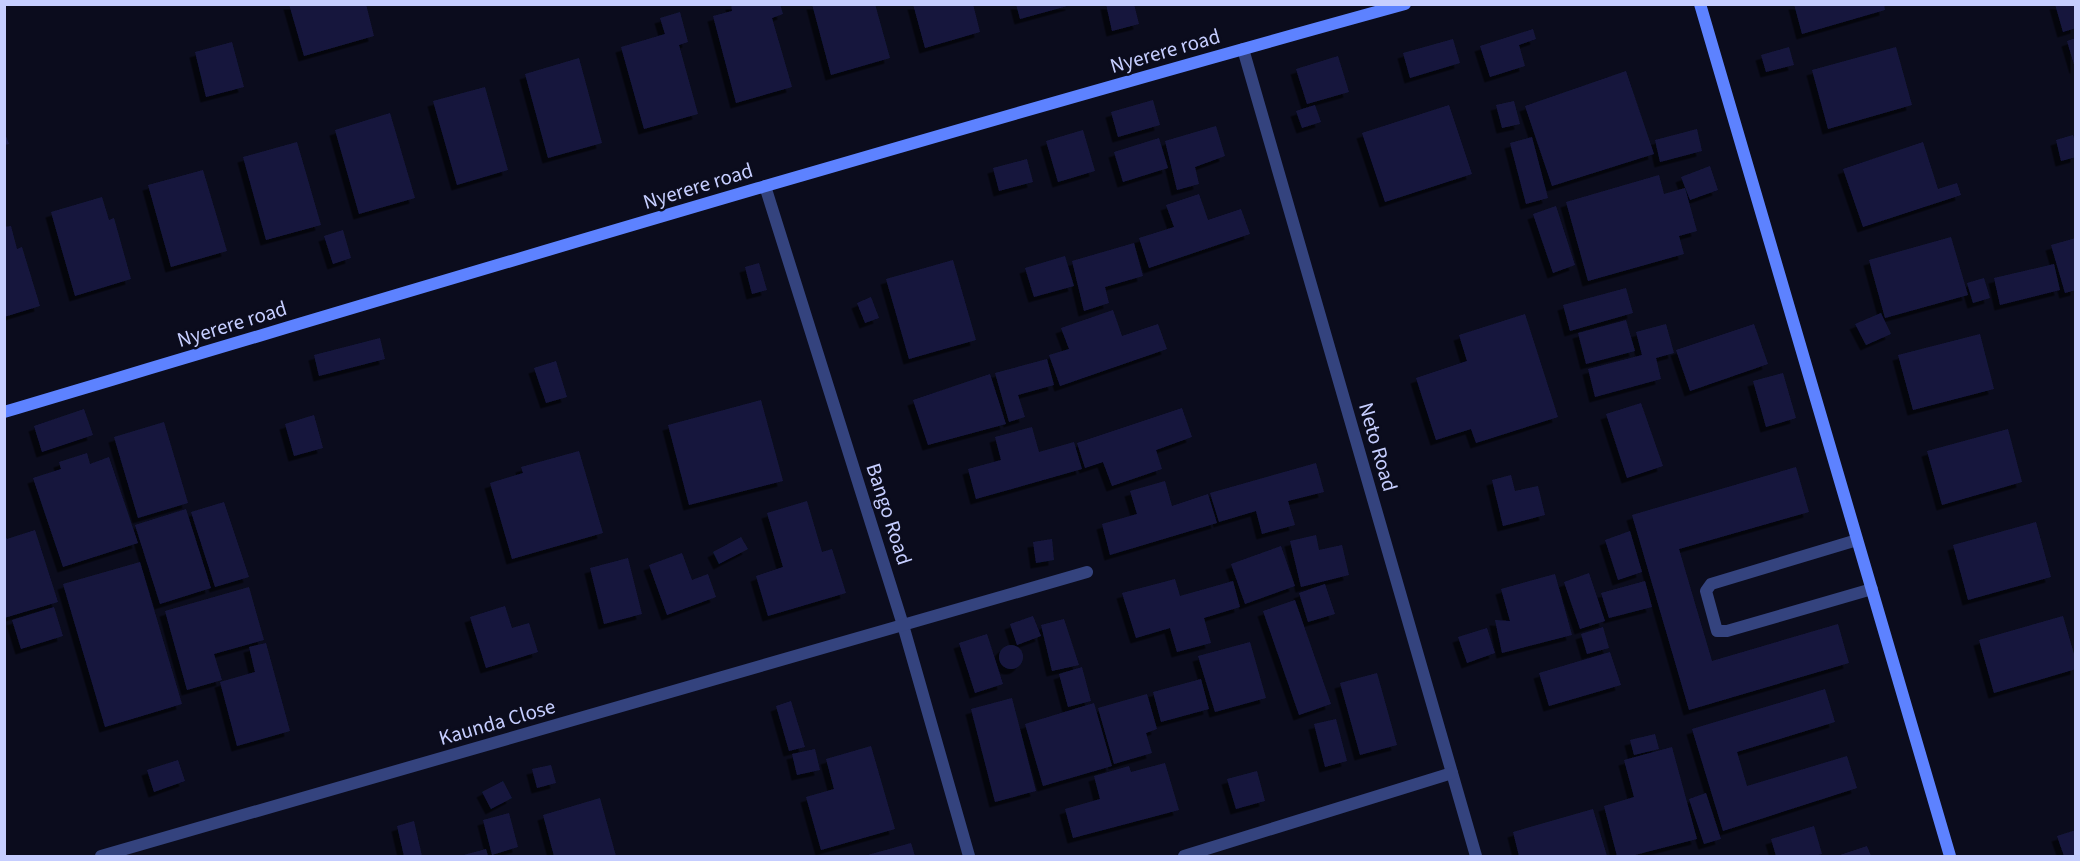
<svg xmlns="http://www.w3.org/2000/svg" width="2080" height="861" font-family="'Source Sans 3',sans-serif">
<defs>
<filter id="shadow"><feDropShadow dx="-5.5" dy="5.5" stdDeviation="0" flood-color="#0009"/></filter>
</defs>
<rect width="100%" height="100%" fill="#0b0c1d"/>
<g fill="#16183e" filter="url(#shadow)">
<path d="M289 4H366L374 36 304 56Z"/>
<path d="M731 4H780L783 14 772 18 792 87 736 103 713 16 732 11Z"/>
<path d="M812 4H875L890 58 831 75Z"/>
<path d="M913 4H973L980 32 925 48Z"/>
<path d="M1016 4H1071V5L1020 19Z"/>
<path d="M1106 4H1134L1139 24 1112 31Z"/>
<path d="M1794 4H1884L1885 10 1802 34Z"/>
<path d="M2055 4H2076V28L2063 32Z"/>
<path d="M680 12 688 42 679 45 698 114 644 129 621 47 665 34 660 18Z"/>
<path d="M1533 29 1536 39 1519 45 1525 66 1490 77 1480 46Z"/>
<path d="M2076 38V68H2075L2067 41Z"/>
<path d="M1453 39 1460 63 1410 78 1403 53Z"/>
<path d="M232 42 244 87 206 97 195 52Z"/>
<path d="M1789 47 1794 65 1766 72 1761 55Z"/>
<path d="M1896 47 1912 105 1828 129 1812 70Z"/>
<path d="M1338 56 1349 92 1307 104 1296 69Z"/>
<path d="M579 58 602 143 548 158 525 74Z"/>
<path d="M1626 71 1654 154 1552 186 1525 106Z"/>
<path d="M485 87 508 170 457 185 433 101Z"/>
<path d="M1153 100 1160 125 1118 137 1111 112Z"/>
<path d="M1514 101 1520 124 1502 128 1496 105Z"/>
<path d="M1315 105 1321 122 1302 128 1296 111Z"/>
<path d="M1449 105 1472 174 1385 202 1362 133Z"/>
<path d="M390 113 415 198 359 214 335 130Z"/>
<path d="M1216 126 1225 156 1195 167 1199 184 1177 190 1165 141Z"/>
<path d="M1697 129 1702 151 1660 162 1655 140Z"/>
<path d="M1083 130 1095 171 1058 182 1046 141Z"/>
<path d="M4 131 9 144 4 145Z"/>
<path d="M2073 135 2076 145V157L2061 161 2056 140Z"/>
<path d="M1532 137 1548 198 1526 204 1510 143Z"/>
<path d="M1159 138 1168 168 1123 182 1114 152Z"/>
<path d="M297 142 321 225 266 240 243 157Z"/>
<path d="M1923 142 1938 189 1957 183 1961 195 1863 227 1843 169Z"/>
<path d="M1027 159 1033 182 999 191 993 168Z"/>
<path d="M1710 166 1718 190 1690 200 1681 177Z"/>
<path d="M203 170 227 251 171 267 148 185Z"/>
<path d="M1659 175 1664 194 1685 188 1697 231 1679 236 1684 254 1588 281 1566 202Z"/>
<path d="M1199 194 1208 220 1241 209 1250 234 1149 268 1139 238 1174 227 1166 205Z"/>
<path d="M102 197 109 220 114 218 131 279 75 296 51 212Z"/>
<path d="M1556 206 1575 265 1553 273 1533 214Z"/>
<path d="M11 226 17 249 22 247 40 306 4 317V227Z"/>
<path d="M343 230 351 258 333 264 324 236Z"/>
<path d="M1951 237 1968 295 1885 318 1869 260Z"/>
<path d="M2076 238V290L2065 293 2051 245Z"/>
<path d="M1134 243 1143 276 1105 287 1109 303 1084 311 1072 261Z"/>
<path d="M1065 256 1074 286 1034 297 1025 268Z"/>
<path d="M953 260 976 340 909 359 886 279Z"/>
<path d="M759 263 767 290 752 294 745 267Z"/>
<path d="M2054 264 2060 290 2000 305 1994 278Z"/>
<path d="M1984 278 1990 298 1973 303 1967 283Z"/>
<path d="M1626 288 1633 313 1570 331 1563 305Z"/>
<path d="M871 297 879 318 865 323 857 303Z"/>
<path d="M1113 310 1122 336 1158 324 1167 349 1060 386 1049 355 1069 349 1061 328Z"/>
<path d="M1881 313 1891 334 1866 345 1855 324Z"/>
<path d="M1525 314 1558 417 1476 443 1471 429 1436 440 1416 378 1467 361 1459 335Z"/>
<path d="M1626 320 1635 351 1586 364 1578 333Z"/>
<path d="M1666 324 1674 353 1656 358 1661 379 1595 397 1588 369 1642 355 1636 332Z"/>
<path d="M1754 324 1768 364 1690 391 1676 350Z"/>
<path d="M1980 334 1994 389 1913 410 1898 355Z"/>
<path d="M380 338 385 359 319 376 314 355Z"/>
<path d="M1047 359 1054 385 1018 395 1025 417 1009 422 995 373Z"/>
<path d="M556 361 567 397 546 403 534 368Z"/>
<path d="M1783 373 1796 418 1766 427 1753 381Z"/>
<path d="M990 374 1006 424 928 445 913 400Z"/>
<path d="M761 400 783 481 689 505 668 425Z"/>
<path d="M1641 403 1663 466 1627 478 1606 414Z"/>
<path d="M1182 408 1192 437 1156 450 1162 469 1112 486 1103 462 1085 468 1077 443Z"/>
<path d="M84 409 93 435 42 452 34 426Z"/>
<path d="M314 415 323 448 294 456 285 424Z"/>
<path d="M164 422 188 503 138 518 114 437Z"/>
<path d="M1032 427 1039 452 1074 442 1082 469 976 499 968 469 1001 460 995 437Z"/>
<path d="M2008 429 2022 482 1942 505 1927 451Z"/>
<path d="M579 451 603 533 512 559 490 483 523 473 521 467Z"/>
<path d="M87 453 90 464 109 457 138 543 63 567 33 478 61 469 59 462Z"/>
<path d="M1316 463 1324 492 1288 501 1295 525 1262 534 1256 511 1219 522 1210 493Z"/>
<path d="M1796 467 1809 512 1679 549 1712 661 1838 624 1849 663 1689 710 1632 515Z"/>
<path d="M1511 475 1515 491 1538 486 1545 515 1503 526 1492 480Z"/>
<path d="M1165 481 1172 506 1208 494 1217 523 1110 555 1102 524 1137 514 1130 491Z"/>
<path d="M807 501 822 552 832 549 846 593 768 616 756 576 783 567 767 513Z"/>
<path d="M224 502 249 577 215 587 191 512Z"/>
<path d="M186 509 211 588 160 604 135 525Z"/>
<path d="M2036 522 2051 577 1968 600 1953 545Z"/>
<path d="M35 530 58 602 4 618V534L7 539Z"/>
<path d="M1630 531 1642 572 1618 580 1605 540Z"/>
<path d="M1316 535 1319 550 1342 545 1349 575 1301 587 1290 541Z"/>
<path d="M741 537 748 549 719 564 713 552Z"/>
<path d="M1052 539 1054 560 1036 563 1033 542Z"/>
<path d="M1281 546 1295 586 1245 604 1231 564Z"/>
<path d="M682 553 692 580 708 574 716 597 667 615 649 565Z"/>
<path d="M628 558 642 614 604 624 590 568Z"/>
<path d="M140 562 182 704 105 727 63 584Z"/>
<path d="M1589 573 1605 621 1580 629 1564 582Z"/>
<path d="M1555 574 1572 635 1502 653 1495 620 1510 621 1501 589Z"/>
<path d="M1175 579 1180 596 1233 581 1240 607 1204 618 1211 643 1177 652 1170 628 1136 638 1122 593Z"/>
<path d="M1645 581 1652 607 1609 618 1601 593Z"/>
<path d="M1325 584 1335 614 1308 622 1299 593Z"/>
<path d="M249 587 264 640 214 654 222 680 187 690 165 611Z"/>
<path d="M1295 600 1331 704 1299 715 1263 611Z"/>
<path d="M505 606 512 628 529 623 538 652 486 668 470 617Z"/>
<path d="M54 607 63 636 21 649 12 620Z"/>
<path d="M1033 616 1041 636 1017 645 1010 624Z"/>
<path d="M2063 616 2076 661V669L1994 693 1979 640Z"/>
<path d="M1064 619 1079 665 1052 671 1041 625Z"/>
<path d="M1603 627 1609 648 1587 654 1581 634Z"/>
<path d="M1487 628 1495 653 1467 663 1458 637Z"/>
<path d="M987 634 1003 684 975 693 959 643Z"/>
<path d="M1250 642 1266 698 1215 712 1198 656Z"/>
<path d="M266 643 290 731 237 746 220 682 255 672 249 647Z"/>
<circle cx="1011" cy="657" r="12"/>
<path d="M1610 652 1621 685 1549 706 1539 673Z"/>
<path d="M1082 667 1091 701 1068 707 1059 674Z"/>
<path d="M1377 673 1397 745 1360 755 1340 683Z"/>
<path d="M1201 679 1209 709 1161 722 1153 692Z"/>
<path d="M1825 689 1835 722 1737 752 1747 786 1847 756 1857 788 1723 831 1692 729Z"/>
<path d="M1147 694 1157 729 1146 733 1152 753 1114 764 1098 708Z"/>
<path d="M1012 698 1036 791 995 802 971 709Z"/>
<path d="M791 701 805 747 789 751 776 706Z"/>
<path d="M1094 703 1112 766 1043 786 1025 724Z"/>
<path d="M1336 719 1347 761 1325 767 1314 724Z"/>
<path d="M1655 734 1659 749 1634 755 1630 740Z"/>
<path d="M871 746 895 829 821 850 806 797 834 789 826 759Z"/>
<path d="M1672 747 1697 839 1631 856H1617L1604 806 1634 797 1624 760Z"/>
<path d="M815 749 820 770 797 775 792 754Z"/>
<path d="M178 760 185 781 154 792 147 770Z"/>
<path d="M1165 763 1179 810 1073 838 1065 809 1100 799 1094 776 1129 766 1131 772Z"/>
<path d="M551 765 556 783 537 788 532 769Z"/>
<path d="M1257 771 1265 801 1236 809 1227 779Z"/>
<path d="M503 781 512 798 491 809 482 792Z"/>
<path d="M1706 793 1721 839 1704 844 1689 799Z"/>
<path d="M600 798 616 856H554L543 815Z"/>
<path d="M1593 809 1607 856H1519L1513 832Z"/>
<path d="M509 813 518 847 492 855 483 820Z"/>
<path d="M414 821 422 856H404L397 826Z"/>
<path d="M1814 826 1822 854 1813 856H1776L1771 839Z"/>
<path d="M2076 830V856H2064L2057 836Z"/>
<path d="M911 843 915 856H864Z"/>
<path d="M1867 846 1871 856H1837Z"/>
<path d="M486 849 488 856H460Z"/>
</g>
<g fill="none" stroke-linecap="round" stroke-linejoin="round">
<path stroke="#34437e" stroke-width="12" d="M1857 540 1711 584 1706 591 1717 631H1727L1872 589"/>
<g stroke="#34437e" stroke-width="12">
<path d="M1243 49 1476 856"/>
<path d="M765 186 903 625 969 856"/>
<path d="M101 856 1087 572"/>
<path d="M1184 856 1452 773"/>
</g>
<g stroke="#5d82ff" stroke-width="12">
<path d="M1700 4 1950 856"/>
<path d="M4 412C470 273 936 133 1405 4"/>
</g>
</g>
<g text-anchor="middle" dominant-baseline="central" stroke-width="5" stroke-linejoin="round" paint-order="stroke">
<g font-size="21" fill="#c6ceff" stroke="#0b0c1d">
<text transform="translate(1165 51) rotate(-16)">Nyerere road</text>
<text transform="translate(698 186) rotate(-17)">Nyerere road</text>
<text transform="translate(232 324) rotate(-17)">Nyerere road</text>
<text transform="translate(1378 447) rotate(74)">Neto Road</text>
<text transform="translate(889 514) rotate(72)">Bango Road</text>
<text transform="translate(497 722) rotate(-16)">Kaunda Close</text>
</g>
</g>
<rect width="2080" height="861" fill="none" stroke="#c6ceff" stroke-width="12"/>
</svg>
